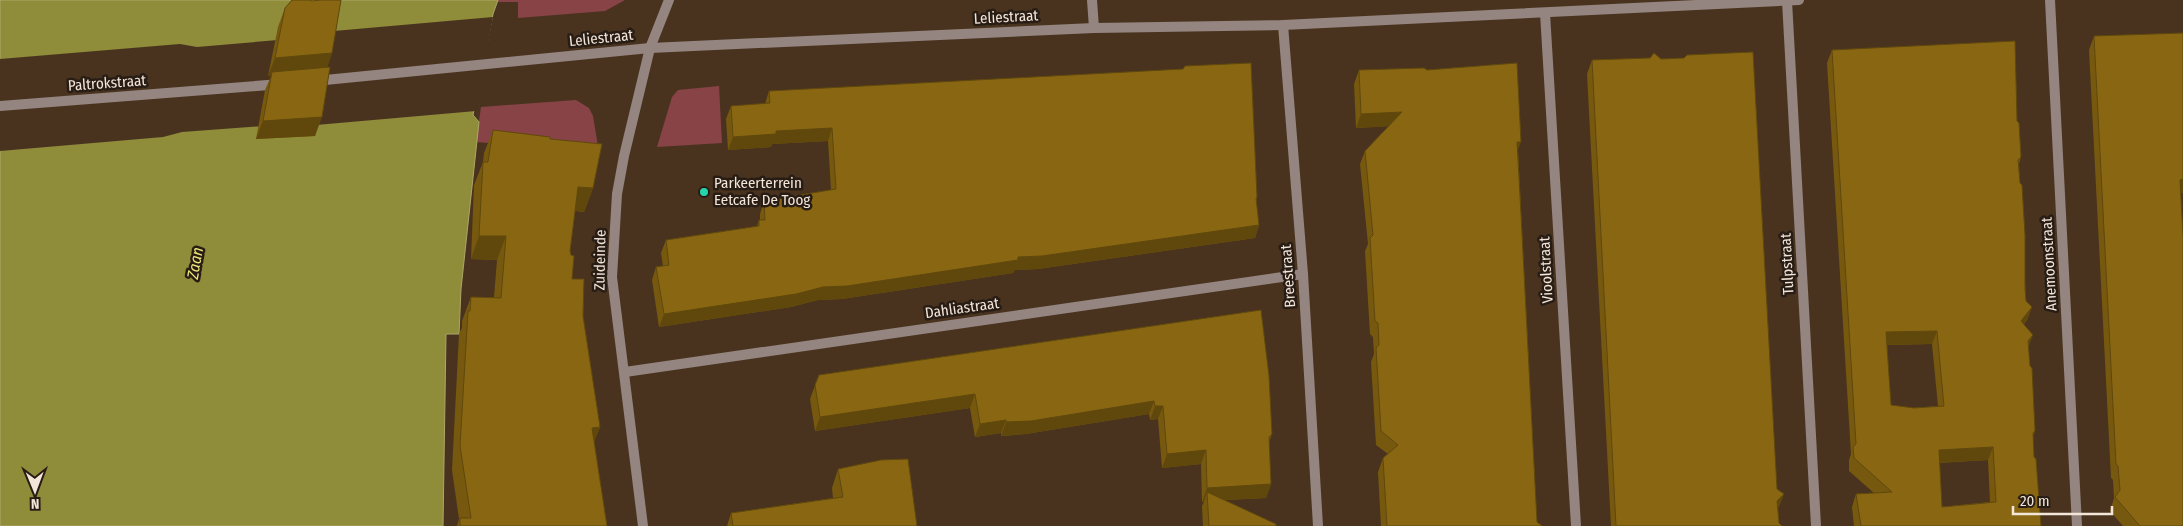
<svg xmlns="http://www.w3.org/2000/svg" width="2183" height="526" font-family="'Fira Sans Condensed',sans-serif">
<rect width="100%" height="100%" fill="#49331f"/>
<g fill="#884346">
<path d="M498 0H625L605 11 518 18V2H498Z"/>
<path d="M719 86 722 143 657 147 672 97 678 90Z"/>
<path d="M576 100 589 108 593 116 599 152 476 142 481 107Z"/>
</g>
<path fill="#8f8c3a" stroke="#ada76a" d="M0 0H498L493 14 473 115 479 122 461 289 459 334H446L443 526H0Z"/>
<path fill="#49331f" d="M493 17 476 111 316 125 264 126 182 132 163 137 0 151V59L180 44 197 47 278 40 334 31Z"/>
<g fill="none" stroke-linecap="round" stroke-linejoin="round">
<g stroke="#948580" stroke-width="10">
<path d="M1092 0 1094 28"/>
<path d="M2050 0 2077 526"/>
<path d="M1787 1 1816 526"/>
<path d="M1545 13 1576 526"/>
<path d="M1283 25 1303 274 1318 526"/>
<path d="M625 372 1303 274"/>
</g>
<g stroke="#948580" stroke-width="10">
<path d="M315 81 650 48 1094 28 1283 25 1799 0"/>
<path d="M0 106 281 84"/>
<path d="M643 526 612 277 617 194 624 156 650 48 669 0"/>
</g>
</g>
<g fill="#76590f" fill-rule="evenodd">
<path d="M285 8 332 53 327 67 315 136 256 139 265 90 271 76H268L278 27Z"/>
<path d="M2094 36 2180 193 2183 526H2123L2110 511 2114 498 2113 480 2111 478 2089 50Z"/>
<path d="M1832 50 2017 121 2021 157 2019 164 2026 301 2032 307 2027 320 2024 324 2028 348 2035 431 2033 437 2034 457 2041 526H1854L1852 507 1856 494 1874 493 1849 471V460L1851 454 1827 63ZM1932 344 1938 406 1914 408 1891 405 1887 345ZM1988 460 1990 502 1942 507 1939 463Z"/>
<path d="M1592 60 1777 489 1784 494 1778 508 1779 523 1782 526H1611L1587 74Z"/>
<path d="M1359 70 1518 150 1537 522 1542 526H1381L1378 472 1383 458 1388 454 1376 445 1371 362 1374 354 1373 337 1370 334 1365 251 1368 244 1360 164 1365 151 1389 126 1356 128 1354 84Z"/>
<path d="M769 91 1257 197 1256 201 1259 225 1255 238 1038 269 1015 270 1013 273 842 299 818 300 791 307 659 327 652 280 656 267 663 266 661 253 666 240 757 226 759 220H760V214L764 201 831 190 828 141 772 144 771 147 728 150 726 119 731 106 765 104Z"/>
<path d="M493 130 550 139 593 188 584 212 575 211 570 251 572 279 583 316 600 427 594 442 607 526H457L459 519 452 470 459 334 462 328V321L471 297H494L497 260 471 259 474 185 483 162 484 153Z"/>
<path d="M1261 310 1272 434 1269 442 1271 484 1266 498 1225 500 1276 526H1203L1202 506 1204 502H1202L1201 464 1162 468 1158 419 1150 420 1149 414 1026 434 1001 436V433L975 437 970 408 815 431 810 399 819 375Z"/>
<path d="M838 469 917 526H727L731 513 833 498 832 488Z"/>
</g>
<g fill="#60480d">
<path d="M332 53 326 72H272L271 76H268L275 58Z"/>
<path d="M1402 112 1397 126 1356 128 1361 114Z"/>
<path d="M322 117 315 136 256 139 263 121Z"/>
<path d="M832 128 828 141 772 144 771 147 728 150 733 137 776 131Z"/>
<path d="M1517 142H1521L1516 155Z"/>
<path d="M2183 179V193H2175L2180 180Z"/>
<path d="M578 187 593 188 584 212 569 210Z"/>
<path d="M1259 225 1255 238 1038 269 1015 270 1013 273 842 299 818 300 791 307 659 327 664 314 823 287 1018 257Z"/>
<path d="M479 236H506L497 260 471 259Z"/>
<path d="M2032 307 2027 320 2016 334 2021 321Z"/>
<path d="M1937 331 1932 344 1882 345 1886 332Z"/>
<path d="M2033 335 2028 348V341Z"/>
<path d="M975 394 970 408 815 431 820 417Z"/>
<path d="M1154 401 1149 414 1026 434 1001 436 1006 422Z"/>
<path d="M1155 406H1163L1158 419 1150 420Z"/>
<path d="M1006 420 1001 433 975 437 980 424Z"/>
<path d="M600 427 591 450 592 428Z"/>
<path d="M1993 447 1988 460 1934 463 1939 450Z"/>
<path d="M1206 450 1201 464 1162 468 1167 454Z"/>
<path d="M1271 484 1266 498 1208 501 1207 492 1204 502H1202L1207 488Z"/>
<path d="M1784 494 1779 507 1772 514 1777 501Z"/>
</g>
<g fill="#896712" stroke="#60480d" fill-rule="evenodd">
<path d="M292 0H311V1L321 0H341L332 53 275 58 285 8Z"/>
<path d="M2183 33V179L2180 180 2183 237V526H2140L2115 497 2120 490 2118 466 2116 464 2094 36Z"/>
<path d="M2015 41 2017 121 2019 123 2021 157 2018 160 2020 183 2022 185 2025 235V289L2026 301 2032 307 2021 321 2033 335 2028 341 2030 366 2032 368 2035 431 2033 433 2034 457 2036 459 2041 526H1861L1856 494 1892 492 1854 458 1853 447 1856 444 1832 50ZM1937 331 1944 406 1914 408 1891 405 1886 332ZM1993 447 1996 502 1942 507 1939 450Z"/>
<path d="M1753 52 1777 489 1784 494 1777 501 1779 523 1782 526H1616L1592 60 1650 58 1654 53 1661 59 1684 58 1687 55Z"/>
<path d="M1251 63 1257 197 1256 198 1259 225 1042 256 1018 257V260L847 286 823 287 796 294 664 314 656 267 669 265 666 240 759 226V220H765L764 201 836 189 832 128 776 131V134L733 137 731 106 770 103 769 91 1146 71 1183 69 1185 66Z"/>
<path d="M1517 63 1521 142H1517L1520 196 1537 522 1542 526H1387L1383 458 1398 445 1381 431 1376 348 1379 345 1378 323 1375 321 1370 238 1373 235 1365 151 1402 112 1361 114 1359 70 1424 68 1427 70Z"/>
<path d="M330 67 322 117 263 121 272 72Z"/>
<path d="M493 130 550 137V139L602 144 593 188 578 187 570 251 571 255 574 256 572 279H584L583 316 600 427 592 428 607 526H460V518H471L460 446 468 311H470L471 297 501 298 506 236H479L483 162H488Z"/>
<path d="M1261 310 1269 376 1272 434 1269 437 1271 484 1207 488 1206 450 1167 454 1163 406H1155L1154 401 1031 421 1006 422V420L980 424 975 394 820 417 815 385 819 375Z"/>
<path d="M908 459 917 526H733L731 513 843 497 838 469 881 460Z"/>
<path d="M1207 492 1276 524V526H1209Z"/>
</g>
<circle fill="#26d5ae" stroke="#271d14" stroke-width="2" cx="704" cy="192" r="5"/>
<g text-anchor="middle" dominant-baseline="central" stroke-width="5" stroke-linejoin="round" paint-order="stroke">
<g font-size="15" fill="#f4e5d9" stroke="#271d14">
<text transform="translate(1006 17) rotate(-3)">Leliestraat</text>
<text transform="translate(601 38) rotate(-6)">Leliestraat</text>
<text transform="translate(107 83) rotate(-4)">Paltrokstraat</text>
<text transform="translate(600 260) rotate(-89)">Zuideinde</text>
<text transform="translate(1787 264) rotate(-93)">Tulpstraat</text>
<text transform="translate(2049 264) rotate(-93)">Anemoonstraat</text>
<text transform="translate(1546 270) rotate(-93)">Vioolstraat</text>
<text transform="translate(1288 276) rotate(-94)">Breestraat</text>
<text transform="translate(962 308) rotate(-8)">Dahliastraat</text>
</g>
<g font-size="15" fill="#f4e5d9" stroke="#271d14" text-anchor="start">
<text x="714" y="183">Parkeerterrein<tspan x="714" dy="17">Eetcafe De Toog</tspan></text>
</g>
<g font-size="16" font-style="italic" fill="#ede879" stroke="#271d14">
<text transform="translate(195 263) rotate(-80)">Zaan</text>
</g>
</g>
<g transform="translate(35 491) rotate(179)" stroke="#271d14" stroke-width="4" paint-order="stroke">
<path d="M0-4L9 19L0 12L-9 19Z" fill="#f4e5d9"/>
<text y="-8" font-size="14" font-weight="bold" text-anchor="middle" fill="#f4e5d9">N</text>
</g>
<path d="M2013 506v8h99v-8" fill="none" stroke="#f4e5d9" stroke-width="2.5"/>
<text x="2020" y="506" font-size="15" fill="#f4e5d9" stroke="#271d14" stroke-width="4" paint-order="stroke">20 m</text>
</svg>
